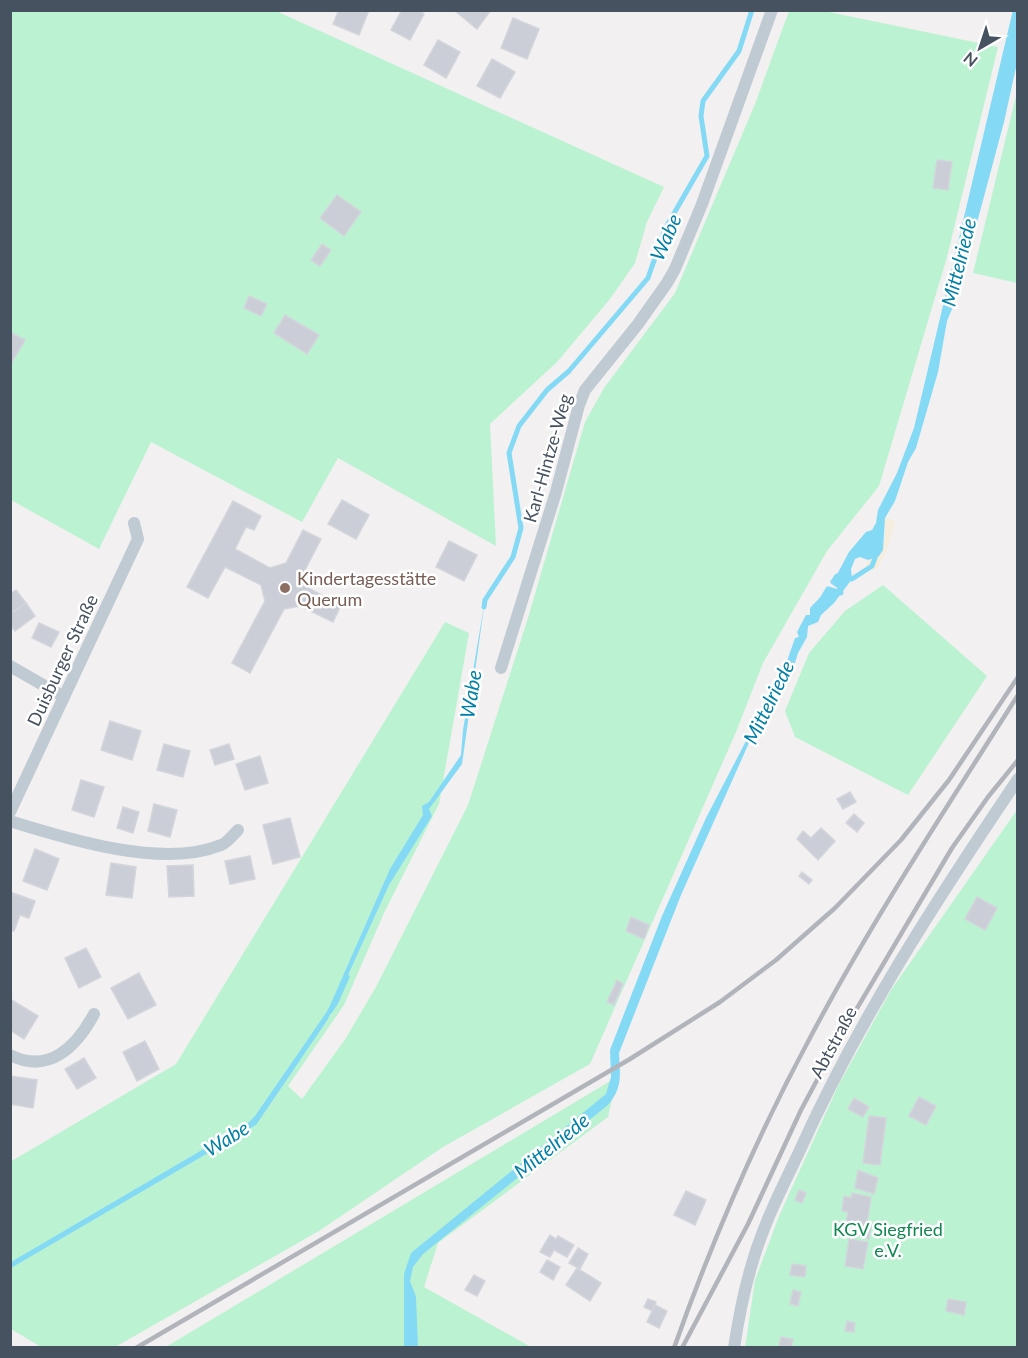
<svg xmlns="http://www.w3.org/2000/svg" width="1028" height="1358" font-family="Lato,sans-serif">
<rect width="100%" height="100%" fill="#f2f0f0"/>
<g fill="#bbf3d2">
<path d="M10 11H276L664 187 647 222 635 263 610 299 557 362 490 424 496 546 338 458 302 522 151 442 99 549 11 500Z"/>
<path d="M789 11H824L998 47 947 257 879 486 827 551 763 663 736 732 590 1064 443 1147 319 1231 115 1347H41L11 1329 10 1162 176 1064 445 622 469 633 439 804 384 913 344 1005 288 1086 302 1099 346 1038 377 985 468 805 528 618 585 422 604 388 675 293 755 104Z"/>
<path d="M1017 92V283L973 273Z"/>
<path d="M883 585 987 676 908 795 795 737 785 711 809 653 845 611Z"/>
<path d="M1017 810V1347L745 1348 755 1280 779 1216 838 1086 891 990Z"/>
<path d="M617 1077 608 1117 438 1243 424 1287 531 1347 164 1348Z"/>
</g>
<path fill="#f5eedf" d="M885 518 895 521 890 542 878 568 852 579V574H855L866 566 868 560 879 556 885 537Z"/>
<g fill="#84d9f4">
<path d="M1013 10 1017 11V63L1004 122 957 297 947 321 938 372 916 448 908 462 895 501 885 518 883 550 879 556 868 560 860 557 855 559 851 569 852 579 834 603 821 615 818 622 808 626 807 637 798 653 793 669 761 716 681 895 619 1053C620 1076 623 1087 608 1105L423 1254 413 1267 410 1281 416 1297 418 1347H404V1274L411 1253 606 1094 611 1077 610 1050 662 916 706 818 786 664 795 638 799 637 797 632 806 615H810V608L828 589 841 593 839 586 833 582 849 552 866 532 872 530 876 523 878 510 897 473 914 428Z"/>
<path d="M485 600 462 764 429 809 432 816 389 885 328 1019 256 1125 11 1268V1262L248 1123 255 1116 328 1010 390 869 423 815 422 806 429 802 461 755 463 730Z"/>
</g>
<g fill="none" stroke-linecap="round" stroke-linejoin="round">
<g stroke="#84d9f4" stroke-width="5">
<path d="M822 599 828 589 841 593 839 586 833 582 837 576 852 579 872 566 876 555 875 553"/>
<path d="M484 607 485 600 513 557 521 528 509 453 519 426 547 390 569 371 648 278 665 229 707 156 701 116 703 101 739 51 752 10"/>
<path d="M330 1011 336 1002 347 977"/>
</g>
</g>
<g fill="#cbced6" stroke="#d3d5dc" stroke-width="1.5">
<path d="M339 10H369L359 35 333 24Z"/>
<path d="M402 10H419L424 14 410 40 391 30Z"/>
<path d="M454 10H491L477 29Z"/>
<path d="M513 18 539 29 527 59 501 48Z"/>
<path d="M438 40 460 52 446 78 424 65Z"/>
<path d="M492 59 515 72 500 98 477 86Z"/>
<path d="M937 160 952 162 948 190 933 188Z"/>
<path d="M337 195 361 212 344 236 320 218Z"/>
<path d="M322 244 331 250 320 266 311 260Z"/>
<path d="M249 296 267 304 261 316 244 308Z"/>
<path d="M285 315 319 335 307 354 274 333Z"/>
<path d="M10 332 25 340 12 362 10 361Z"/>
<path d="M342 500 369 515 356 539 328 524Z"/>
<path d="M233 501 261 516 254 530 246 527 235 549 270 568 286 563 303 530 321 539 304 572 310 589 341 605 333 622 300 606 284 609 250 673 232 663 265 601 261 585 225 567 208 598 187 587Z"/>
<path d="M449 541 477 555 464 581 436 567Z"/>
<path d="M16 590 26 603 10 614V594Z"/>
<path d="M26 603 35 616 15 631 10 625V614Z"/>
<path d="M39 623 59 632 51 647 32 638Z"/>
<path d="M110 721 141 731 132 760 101 750Z"/>
<path d="M164 744 190 751 183 777 157 770Z"/>
<path d="M229 744 234 759 215 765 210 750Z"/>
<path d="M260 756 268 783 245 790 236 764Z"/>
<path d="M81 780 104 787 94 817 72 810Z"/>
<path d="M850 792 856 802 843 809 837 799Z"/>
<path d="M154 804 177 810 170 837 148 831Z"/>
<path d="M123 807 139 812 133 833 117 828Z"/>
<path d="M854 814 864 823 857 832 846 823Z"/>
<path d="M290 818 300 857 273 864 263 825Z"/>
<path d="M821 828 835 841 818 860 797 839 803 831 811 838Z"/>
<path d="M35 849 59 859 47 890 23 881Z"/>
<path d="M250 856 255 879 230 884 225 861Z"/>
<path d="M111 863 136 867 132 898 106 895Z"/>
<path d="M193 865 194 896 169 897 167 866Z"/>
<path d="M802 872 812 880 809 884 799 876Z"/>
<path d="M10 892 35 901 29 918 20 915 14 931 10 930Z"/>
<path d="M977 897 997 908 985 930 965 919Z"/>
<path d="M631 917 649 925 644 939 626 931Z"/>
<path d="M86 948 101 977 79 988 65 958Z"/>
<path d="M139 973 156 1005 128 1019 111 988Z"/>
<path d="M617 980 623 984 614 1005 607 1002Z"/>
<path d="M10 999 38 1016 24 1039 10 1030Z"/>
<path d="M145 1041 159 1069 137 1081 123 1052Z"/>
<path d="M84 1058 96 1078 77 1089 65 1069Z"/>
<path d="M10 1076 37 1080 33 1108 10 1104Z"/>
<path d="M919 1097 936 1106 926 1125 909 1116Z"/>
<path d="M854 1098 869 1107 863 1117 848 1109Z"/>
<path d="M869 1116 886 1118 880 1165 863 1163Z"/>
<path d="M858 1170 878 1178 874 1194 855 1188Z"/>
<path d="M799 1190 806 1193 802 1203 795 1200Z"/>
<path d="M686 1191 706 1200 695 1225 674 1215Z"/>
<path d="M852 1193 871 1197 867 1224 871 1225 869 1239 854 1234 856 1223 846 1222 848 1212 842 1211 844 1196 851 1198Z"/>
<path d="M550 1235 556 1239 558 1236 574 1245 567 1257 554 1250 550 1257 540 1252Z"/>
<path d="M849 1239 868 1242 863 1269 845 1266Z"/>
<path d="M578 1248 588 1254 580 1269 569 1263Z"/>
<path d="M547 1260 560 1267 553 1280 540 1272Z"/>
<path d="M792 1264 806 1266 805 1277 790 1275Z"/>
<path d="M577 1268 601 1283 590 1301 566 1285Z"/>
<path d="M474 1275 485 1281 477 1296 465 1290Z"/>
<path d="M793 1290 801 1292 798 1306 790 1304Z"/>
<path d="M648 1299 656 1302 652 1311 644 1307Z"/>
<path d="M948 1299 966 1302 964 1315 946 1311Z"/>
<path d="M655 1305 667 1311 659 1328 647 1322Z"/>
<path d="M847 1321 855 1323 854 1332 845 1331Z"/>
<path d="M781 1337 793 1339 791 1348 779 1346Z"/>
</g>
<g fill="none" stroke-linecap="round" stroke-linejoin="round">
<g stroke="#bfcad3" stroke-width="12">
<path d="M10 666 64 697"/>
<path d="M501 668 556 492 579 405 585 390 638 324 667 283 675 269 702 204 772 10"/>
<path d="M10 812 138 539 134 523"/>
<path d="M10 821C68 839 163 869 221 845 227 843 233 835 238 830"/>
<path d="M10 1055C49 1075 77 1046 94 1014"/>
<path d="M734 1348C740 1308 749 1266 764 1229 774 1202 788 1176 800 1150 859 1019 937 899 1018 779"/>
</g>
<g stroke="#b1b5bb" stroke-width="4.5">
<path d="M136 1348 630 1059 720 1002 776 960 835 908 901 840 949 780 1018 677"/>
<path d="M674 1348C712 1241 757 1136 811 1036 873 919 947 807 1018 695"/>
<path d="M682 1348 748 1224 801 1110 840 1037 952 848 988 797 1018 760"/>
</g>
</g>
<circle fill="#8d6e63" stroke="#fff" stroke-width="2" cx="285" cy="588" r="6"/>
<g text-anchor="middle" dominant-baseline="central" stroke-width="5" stroke-linejoin="round" paint-order="stroke">
<g font-size="18" fill="#46525f" stroke="#fff">
<text transform="translate(547 458) rotate(-74)">Karl-Hintze-Weg</text>
<text transform="translate(62 660) rotate(-65)">Duisburger Straße</text>
<text transform="translate(833 1042) rotate(-62)">Abtstraße</text>
</g>
<g font-size="18" fill="#785e54" stroke="#fff" text-anchor="start">
<text x="297" y="578">Kindertagesstätte<tspan x="297" dy="21">Querum</tspan></text>
</g>
<g font-size="18" fill="#0f884f" stroke="#fff">
<text x="888" y="1229">KGV Siegfried<tspan x="888" dy="21">e.V.</tspan></text>
</g>
<g font-size="20" font-style="italic" fill="#0280a7" stroke="#fff">
<text transform="translate(665 237) rotate(-66)">Wabe</text>
<text transform="translate(958 262) rotate(-76)">Mittelriede</text>
<text transform="translate(470 694) rotate(-81)">Wabe</text>
<text transform="translate(768 702) rotate(-64)">Mittelriede</text>
<text transform="translate(226 1138) rotate(-32)">Wabe</text>
<text transform="translate(551 1145) rotate(-39)">Mittelriede</text>
</g>
</g>
<rect width="1028" height="1358" fill="none" stroke="#46525f" stroke-width="24"/>
<g transform="translate(980 48) rotate(219)" stroke="#ffffff" stroke-width="4.5" paint-order="stroke">
<path d="M0-4.5L10 22L0 15L-10 22Z" fill="#46525f"/>
<text y="-9" font-size="16" font-weight="bold" text-anchor="middle" fill="#46525f">N</text>
</g>
</svg>
